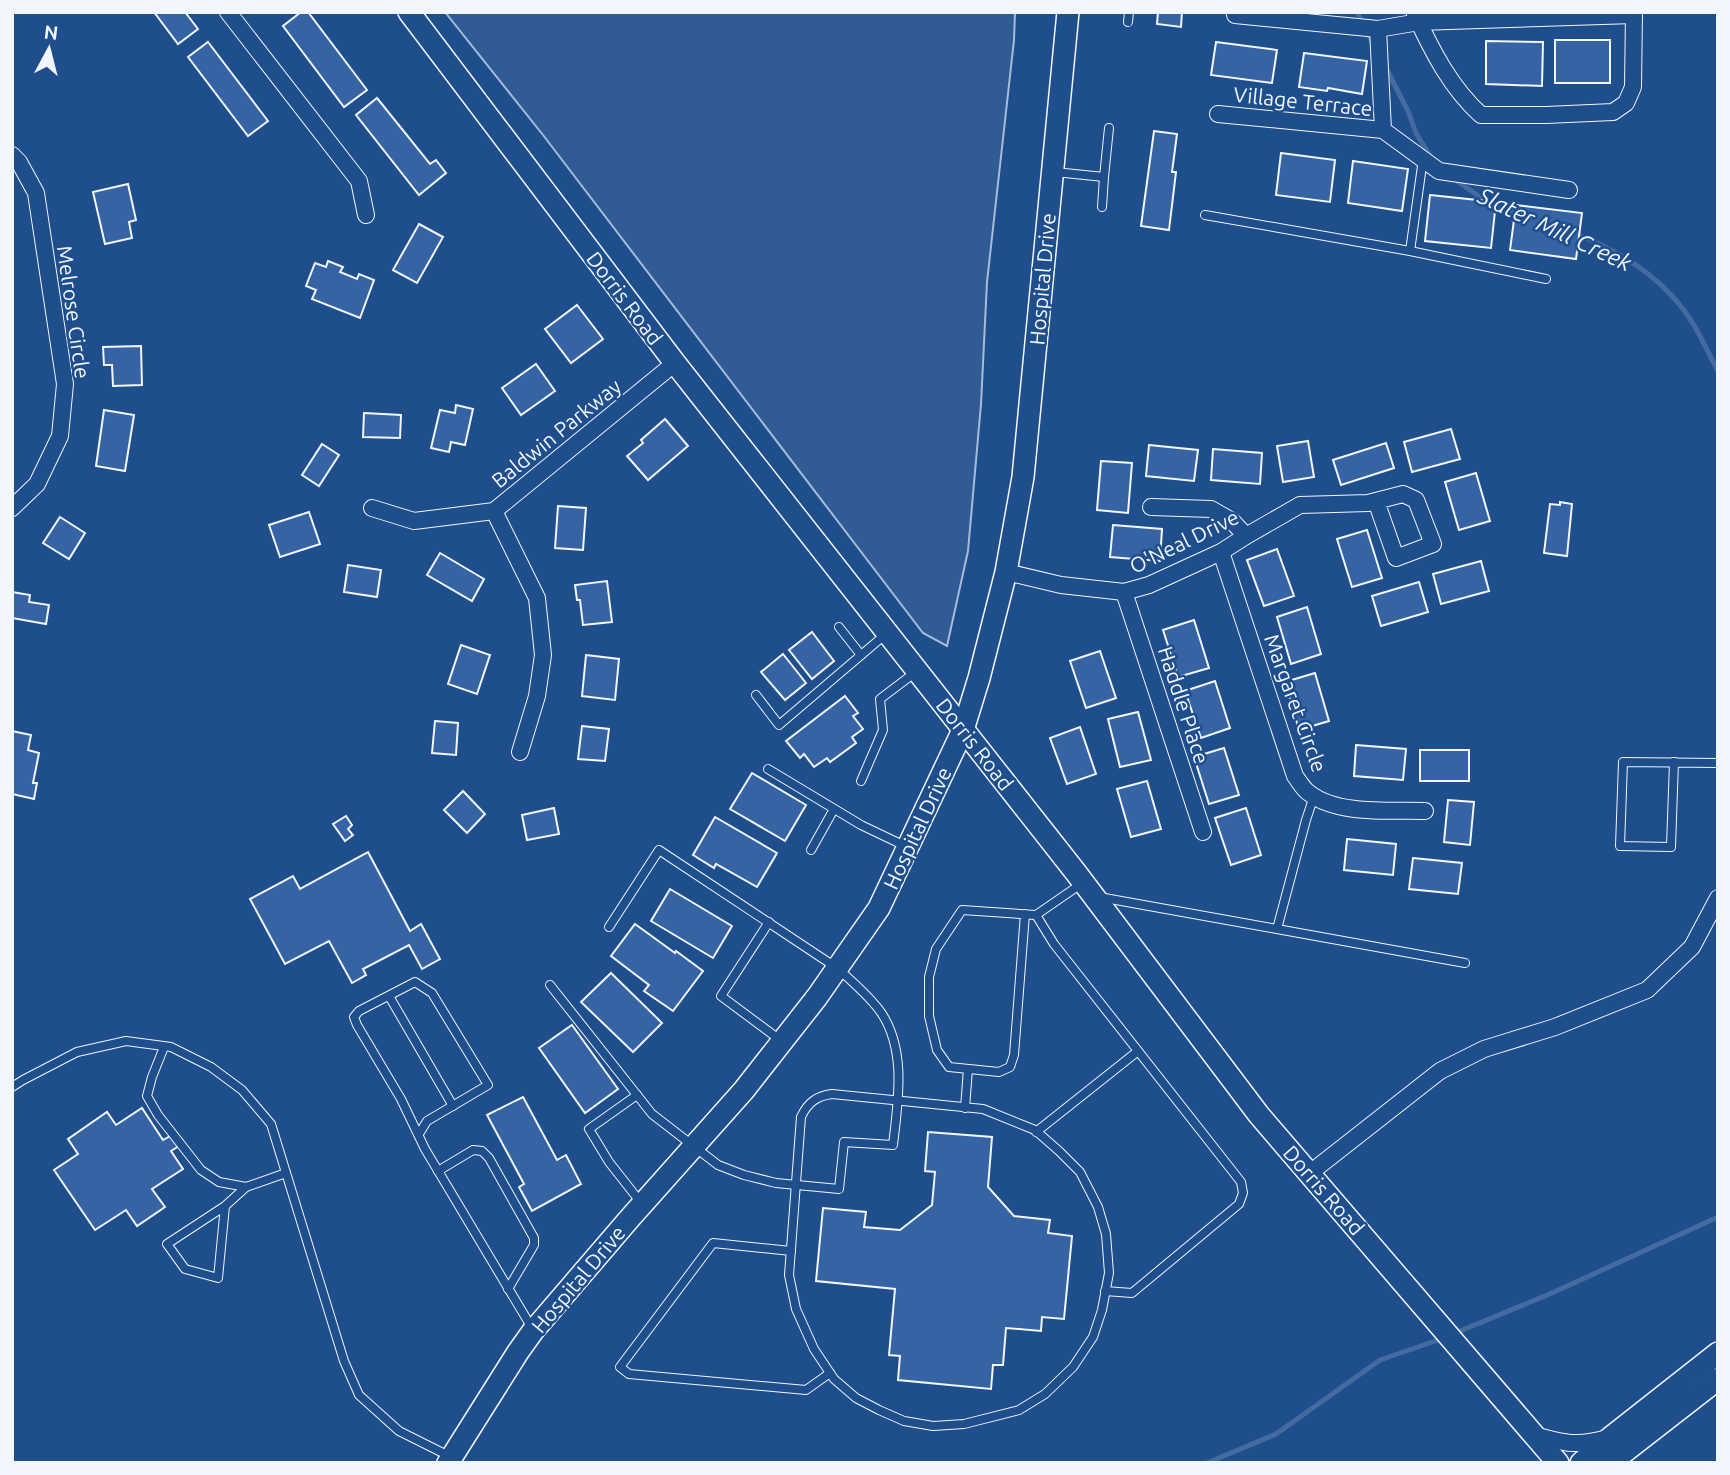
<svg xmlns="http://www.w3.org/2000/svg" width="1730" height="1475" font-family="Ubuntu,sans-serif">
<rect width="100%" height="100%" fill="#1f4e8c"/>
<path fill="#305b95" stroke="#a8bbd7" stroke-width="2" d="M445 12H1015L1014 40 987 282 981 404 968 551 947 646 923 633 543 135Z"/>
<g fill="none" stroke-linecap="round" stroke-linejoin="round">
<g stroke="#446ba0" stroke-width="5">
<path d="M1357 12 1373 44"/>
<path d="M1386 68 1408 111 1416 133 1430 156"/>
<path d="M1454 179 1486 201 1519 215"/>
<path d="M1575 234C1622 251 1669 282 1695 327 1703 341 1710 356 1718 371"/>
<path d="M1453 1334 1552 1293 1718 1217"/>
<path d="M1207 1463 1276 1434 1380 1360 1444 1338"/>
</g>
</g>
<g fill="#3563a3" stroke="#f2f6ff" stroke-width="2">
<path d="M154 12H185L198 29 178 44Z"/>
<path d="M301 12H308L367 90 344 107 283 26Z"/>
<path d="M1158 12H1182L1181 27 1157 24Z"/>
<rect x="1555" y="40" width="55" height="43"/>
<path d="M1486 41 1543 42 1542 86 1486 84Z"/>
<path d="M208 42 268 121 248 136 188 57Z"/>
<path d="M1216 42 1277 50 1272 83 1211 75Z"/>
<path d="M1304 53 1367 61 1362 94 1328 88 1327 91 1299 87Z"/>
<path d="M377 98 430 164 436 160 446 173 419 195 356 115Z"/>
<path d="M1154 131 1177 134 1172 172H1176L1169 230 1141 226Z"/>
<path d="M1281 153 1335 160 1330 202 1276 195Z"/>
<path d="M1353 161 1408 169 1402 211 1348 203Z"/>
<path d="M128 184 136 220 129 222 132 238 105 244 93 192Z"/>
<path d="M1430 195 1496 202 1491 248 1425 241Z"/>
<path d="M1516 205 1582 213 1576 259 1510 250Z"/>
<path d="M419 224 443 237 417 283 393 270Z"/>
<path d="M328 261 343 267 340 272 357 279 359 274 374 280 360 318 312 299 316 290 306 286 315 263 326 267Z"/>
<path d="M577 305 603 339 571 363 545 329Z"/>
<path d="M141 346 142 385 113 386 112 365H104L103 347Z"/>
<path d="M536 364 555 391 521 415 502 388Z"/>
<path d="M456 405 473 409 465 445 451 442 449 452 431 448 440 410 455 413Z"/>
<path d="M104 410 134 415 125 471 96 466Z"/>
<path d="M364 413 401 415 400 438 363 437Z"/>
<path d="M665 419 688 446 648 480 627 456 643 443 641 440Z"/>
<path d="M1451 429 1460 459 1412 472 1404 442Z"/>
<path d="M1308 441 1314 477 1283 482 1277 446Z"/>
<path d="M1386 443 1394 468 1341 485 1333 460Z"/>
<path d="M322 444 339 455 319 486 302 475Z"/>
<path d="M1149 445 1198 450 1194 481 1146 476Z"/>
<path d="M1213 449 1262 453 1260 484 1211 480Z"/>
<path d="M1101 461 1132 463 1128 513 1097 510Z"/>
<path d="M1476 473 1490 521 1459 530 1445 482Z"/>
<path d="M1560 502 1572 504 1567 556 1544 553 1550 504 1560 505Z"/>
<path d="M558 506 586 508 583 550 555 548Z"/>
<path d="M309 512 320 544 280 557 269 525Z"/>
<path d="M60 517 85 533 69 559 43 543Z"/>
<path d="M1113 525 1162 529 1160 561 1110 557Z"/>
<path d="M1367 530 1382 578 1352 587 1337 539Z"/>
<path d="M1277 549 1294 596 1264 606 1247 560Z"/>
<path d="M440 553 484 579 472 601 427 575Z"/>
<path d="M1481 561 1489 591 1441 604 1433 574Z"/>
<path d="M348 565 381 570 377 597 344 592Z"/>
<path d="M607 581 612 622 583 625 580 600H577L575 585Z"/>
<path d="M1419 582 1428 612 1381 626 1372 596Z"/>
<path d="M12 592 30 595 29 602 49 605 46 624 12 618Z"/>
<path d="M1307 607 1321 654 1291 664 1277 617Z"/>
<path d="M1194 620 1209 668 1178 677 1163 630Z"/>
<path d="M812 632 834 661 812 679 789 650Z"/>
<path d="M461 645 490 655 477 694 448 684Z"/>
<path d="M1100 651 1116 698 1086 708 1070 661Z"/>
<path d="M783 654 806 683 785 700 761 672Z"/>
<path d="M586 655 619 659 615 700 582 696Z"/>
<path d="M1315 673 1329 721 1299 730 1285 682Z"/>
<path d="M1215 681 1230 728 1201 738 1185 691Z"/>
<path d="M845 696 858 713 853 716 863 729 852 737 856 743 830 762 827 758 814 767 804 754 800 758 786 741Z"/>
<path d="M1138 712 1151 760 1120 767 1108 719Z"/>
<path d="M435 721 458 723 456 755 432 753Z"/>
<path d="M582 726 609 729 605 761 578 759Z"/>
<path d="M1080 727 1096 774 1067 784 1050 738Z"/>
<path d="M12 731 31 735 28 750 39 753 33 783H37L34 799 12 794Z"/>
<path d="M1356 745 1406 749 1403 780 1354 776Z"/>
<path d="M1224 748 1239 795 1209 804 1194 757Z"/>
<rect x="1420" y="750" width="49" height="31"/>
<path d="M752 773 806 805 785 841 730 809Z"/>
<path d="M1147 781 1161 829 1131 837 1117 789Z"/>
<path d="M463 791 485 814 467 833 444 810Z"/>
<path d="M1448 800 1474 802 1470 845 1444 842Z"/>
<path d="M554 808 559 834 527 840 522 815Z"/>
<path d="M1246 808 1261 855 1231 865 1215 818Z"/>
<path d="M346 816 352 825 348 829 353 835 345 841 333 824Z"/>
<path d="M715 817 777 853 757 887 716 864 714 868 693 855Z"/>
<path d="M1347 839 1396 844 1393 875 1344 870Z"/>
<path d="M368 852 410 931 421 924 440 959 422 969 409 945 363 969 366 975 352 983 329 941 285 964 250 899 293 876 300 889Z"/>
<path d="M1413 858 1462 863 1458 894 1409 889Z"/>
<path d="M670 889 732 926 713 958 651 921Z"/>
<path d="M635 924 675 953 676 951 703 971 673 1011 644 991 649 985 611 956Z"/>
<path d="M611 973 662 1023 633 1052 581 1002Z"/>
<path d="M572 1025 618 1089 585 1113 539 1048Z"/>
<path d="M523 1097 557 1160 566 1155 581 1184 532 1211 519 1187 524 1184 487 1115Z"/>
<path d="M142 1108 163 1140 172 1135 179 1146 171 1151 183 1169 152 1189 165 1207 137 1226 126 1210 95 1230 54 1170 78 1154 68 1139 107 1112 116 1125Z"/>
<path d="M928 1132 992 1137 988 1187 1014 1216 1050 1220 1048 1233 1072 1236 1064 1319 1042 1317 1041 1331 1006 1328 1003 1365H993L991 1389 898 1380 900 1356 889 1355 895 1289 816 1281 823 1208 866 1212 864 1227 900 1230 932 1205 935 1172 925 1171Z"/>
</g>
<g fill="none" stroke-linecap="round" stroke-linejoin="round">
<defs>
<g id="lane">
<path d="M1128 22 1129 12"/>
<path d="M1055 172 1104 177 1109 128"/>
<path d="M1102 207 1104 177"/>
<path d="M1205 215 1410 251 1546 279"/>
<path d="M1410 251 1423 159"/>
<path d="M839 627 861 655"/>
<path d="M756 695 779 725 887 633"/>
<path d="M1674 762 1671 847 1620 846 1623 762 1718 763"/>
<path d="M768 769 861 825 905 846"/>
<path d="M861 781 883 730 880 699 917 671"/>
<path d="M811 850 834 809"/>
<path d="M1099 897 1277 929 1306 820 1314 796"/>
<path d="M1025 914 1014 1055 1010 1067 999 1072 949 1067 937 1050 929 1016V977L936 949 962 910 1036 915 1081 884"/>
<path d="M1036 915 1054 944 1241 1182 1243 1193 1239 1204 1132 1293 1105 1291"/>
<path d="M769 922 721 996 780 1040"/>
<path d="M1277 929 1465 963"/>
<path d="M550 985 652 1114 718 1165 744 1175 776 1183 839 1189 844 1142 893 1145C898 1102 907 1049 880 1011 868 995 852 981 837 968L659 850 609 927"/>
<path d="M389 996 453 1106"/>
<path d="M164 1047 152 1077 147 1096 158 1115 201 1170 219 1182 246 1187 286 1173"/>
<path d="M12 1087 23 1080 77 1052 126 1041 171 1047 211 1067 242 1090 271 1124 344 1361 359 1395 399 1431 451 1457"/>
<path d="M832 1094 983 1109 1035 1130 1059 1151 1080 1172 1098 1207 1106 1234 1109 1273 1102 1310 1093 1337 1073 1367 1045 1394 1019 1410 964 1424 933 1426 904 1421 879 1410 856 1398 834 1379 814 1349 796 1309 789 1275 801 1117C808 1102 817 1096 832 1094Z"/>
<path d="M637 1095 589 1129 609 1162 642 1204"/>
<path d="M965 1108 968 1069"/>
<path d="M1036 1132 1138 1051"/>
<path d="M419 1134 427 1121 488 1085 432 993 415 982 359 1011 354 1017 357 1025 401 1099 425 1149 532 1328"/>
<path d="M438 1171 473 1150 482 1151 489 1158 534 1238V1245L508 1289"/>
<path d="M225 1206 167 1244 185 1269 218 1278 225 1206 246 1187"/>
<path d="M791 1251 713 1243 620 1367 629 1374 806 1390 830 1373"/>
</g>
<g id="street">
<path d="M228 12 359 181 366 215"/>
<path d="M1415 14C1432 51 1451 88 1481 115H1546L1613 112 1626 103 1633 87 1634 12"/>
<path d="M1235 15 1378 29 1419 22 1634 15"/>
<path d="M1378 29 1383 130"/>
<path d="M1218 114 1383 130 1439 171 1569 190"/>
<path d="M12 155 19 162 36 193 65 384 60 436 37 484 12 508"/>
<path d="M1151 507 1211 509 1232 521 1246 536"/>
<path d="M372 508 414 521 494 511 675 363"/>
<path d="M494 511 537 598 543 655 537 696 520 752"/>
<path d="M1221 552 1295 776C1299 781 1303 789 1309 793 1337 815 1390 810 1425 811"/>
<path d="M1006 572 1061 585 1124 592 1149 585 1221 552 1246 536 1300 505 1368 503 1403 494 1416 500 1433 544 1396 558 1376 501"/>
<path d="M1124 592 1203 832"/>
<path d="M1310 1173 1440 1071 1484 1049 1555 1027 1647 990 1692 947 1718 898"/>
<path d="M1534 1435C1564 1443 1577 1447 1608 1438"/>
</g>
<g id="secondary">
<path d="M409 12 675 363 1077 874 1259 1115 1558 1463"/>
<path d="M448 1463 518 1352 533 1331 630 1218 744 1090 817 997 879 908 963 730 979 678 1006 572 1023 477 1068 12"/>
<path d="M1581 1463 1610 1438 1718 1353"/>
<path d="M1610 1463 1718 1379"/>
</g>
</defs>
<use href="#lane" stroke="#f2f6ff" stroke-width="10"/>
<use href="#street" stroke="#f2f6ff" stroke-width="18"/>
<use href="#secondary" stroke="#f2f6ff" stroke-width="24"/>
<use href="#lane" stroke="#1f4e8c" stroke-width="8"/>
<use href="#street" stroke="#1f4e8c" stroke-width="16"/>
<use href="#secondary" stroke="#1f4e8c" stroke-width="21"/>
</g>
<g text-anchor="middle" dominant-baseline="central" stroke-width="5" stroke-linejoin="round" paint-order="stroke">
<g font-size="21" fill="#f2f6ff" stroke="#1f4e8c">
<text transform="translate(1303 101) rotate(6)">Village Terrace</text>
<text transform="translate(1042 279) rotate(-85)">Hospital Drive</text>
<text transform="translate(625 298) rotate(53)">Dorris Road</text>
<text transform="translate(74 312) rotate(82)">Melrose Circle</text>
<text transform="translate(556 433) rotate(-39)">Baldwin Parkway</text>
<text transform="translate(1184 541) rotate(-26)">O'Neal Drive</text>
<text transform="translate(1296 703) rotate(70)">Margaret Circle</text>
<text transform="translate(1184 705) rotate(72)">Haddle Place</text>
<text transform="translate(975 744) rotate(52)">Dorris Road</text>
<text transform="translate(917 828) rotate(-65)">Hospital Drive</text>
<text transform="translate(1324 1190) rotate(49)">Dorris Road</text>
<text transform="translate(578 1279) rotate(-50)">Hospital Drive</text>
</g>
<g font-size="23" font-style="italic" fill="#f2f6ff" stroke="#1f4e8c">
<text transform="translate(1555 229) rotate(25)">Slater Mill Creek</text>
</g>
</g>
<rect width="1730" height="1475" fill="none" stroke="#f2f6ff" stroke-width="28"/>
<g transform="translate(49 49) rotate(7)" stroke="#1f4e8c" stroke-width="5" paint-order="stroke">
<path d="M0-5L12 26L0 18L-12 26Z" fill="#f2f6ff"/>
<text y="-10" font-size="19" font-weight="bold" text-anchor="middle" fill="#f2f6ff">N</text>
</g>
</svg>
